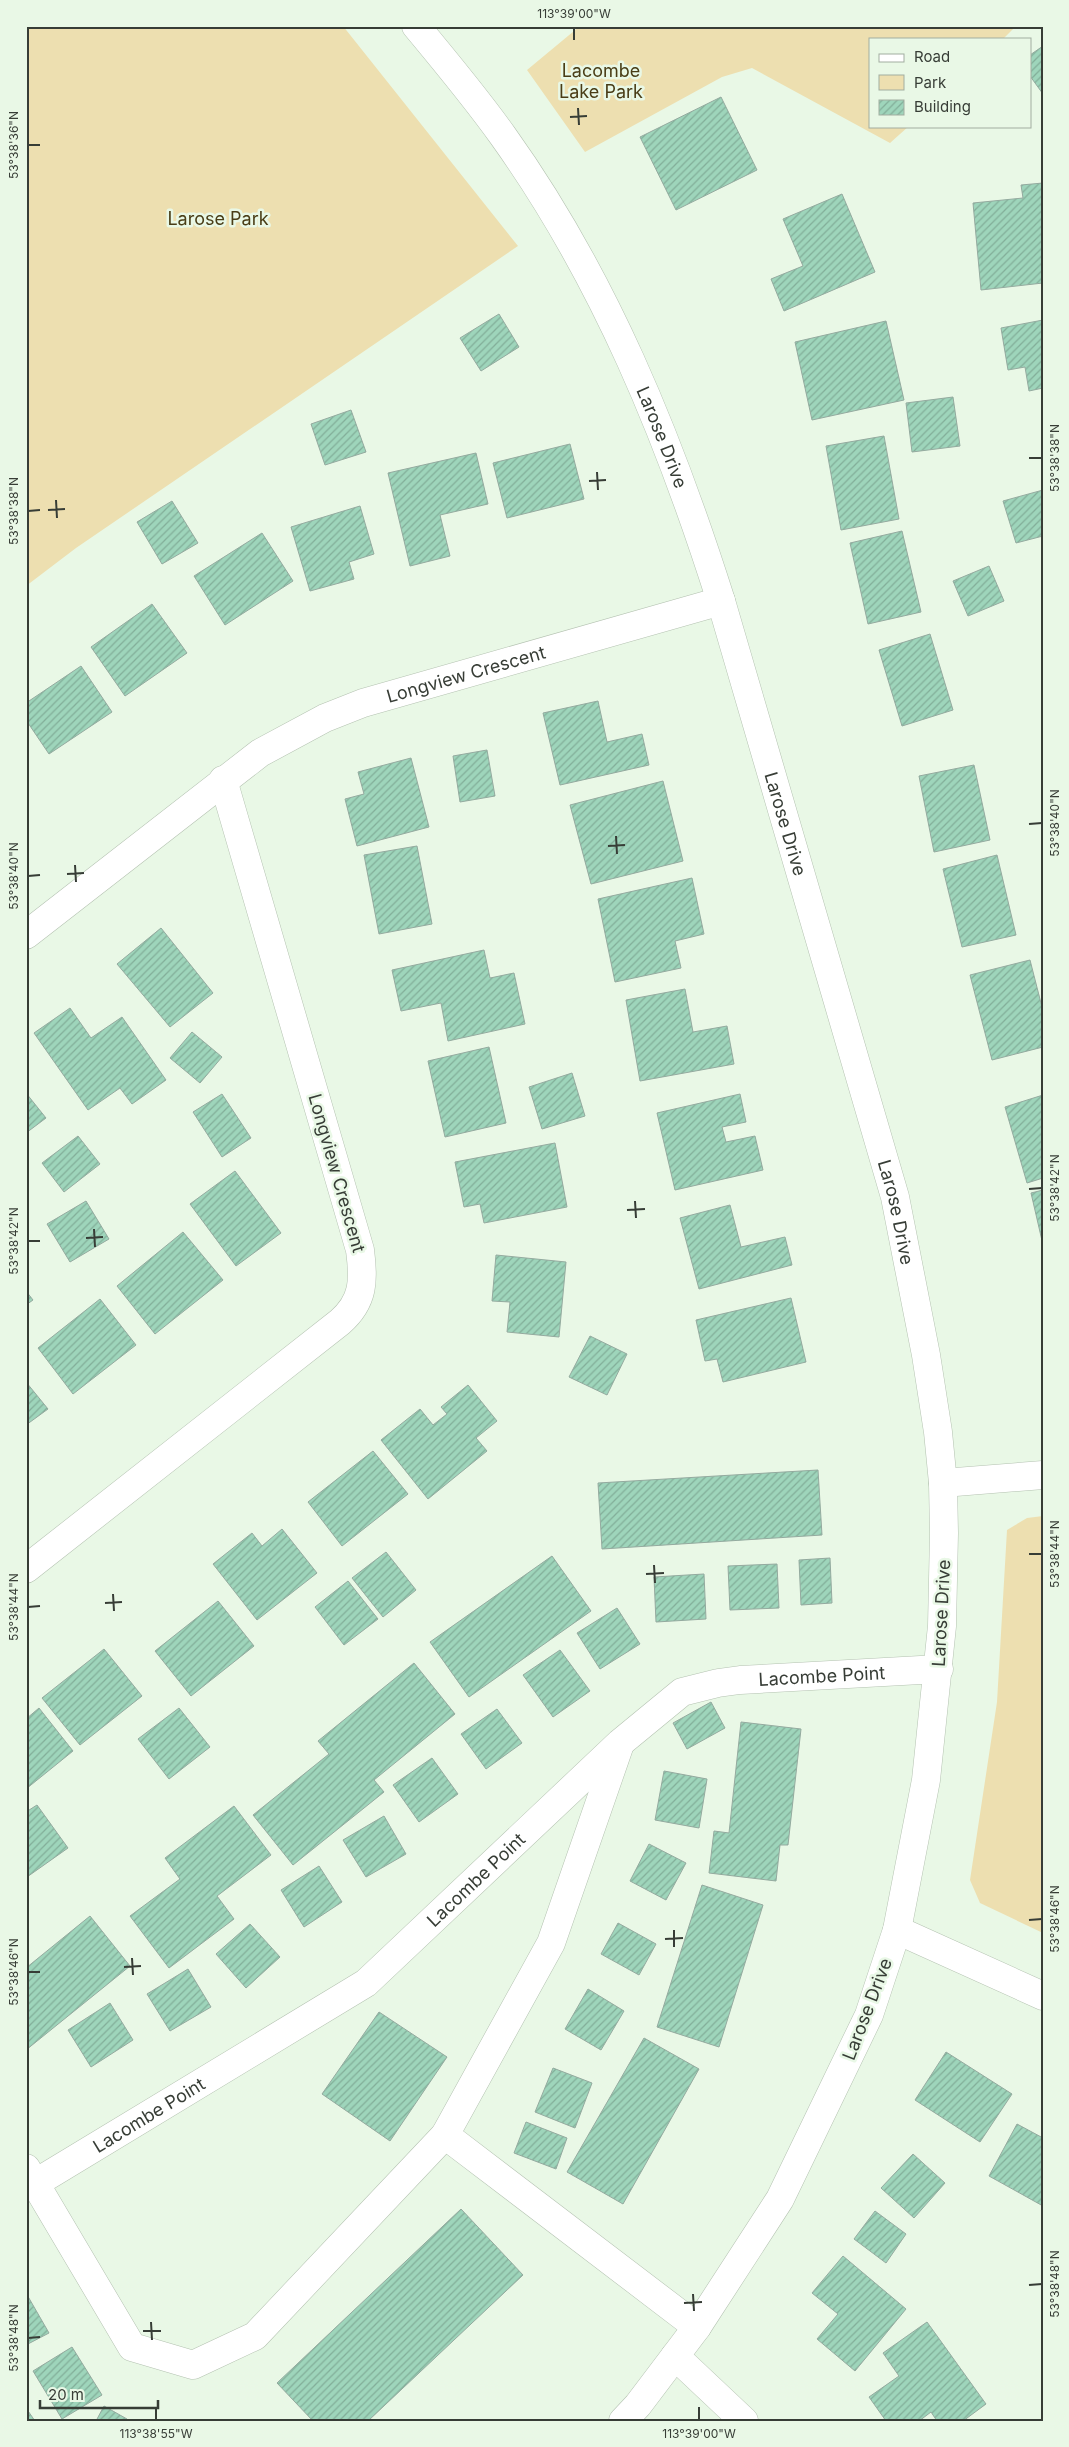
<svg xmlns="http://www.w3.org/2000/svg" width="1069" height="2447" font-family="Inter,sans-serif">
<defs>
<pattern id="building-hatch" width="6" height="6" patternUnits="userSpaceOnUse" patternTransform="scale(1.25)"><rect width="6" height="6" fill="#9ed5bb"/><path d="M-1 1l2-2M0 6l6-6M5 7l2-2" fill="none" stroke="#82ae99"/></pattern>
</defs>
<rect width="100%" height="100%" fill="#e9f8e6"/>
<g fill="#eddfb0">
<path d="M26 26H343L518 246 76 548 26 586Z"/>
<path d="M580 26H1016L1003 39H870V126H909L890 143 752 68 722 77 585 152 527 70Z"/>
<path d="M1043 1516V1933L980 1903 970 1880 997 1702 1007 1530 1027 1518Z"/>
</g>
<g fill="url(#building-hatch)" stroke="#94aa9f">
<path d="M1043 46V94L1030 76V55Z"/>
<path d="M721 97 757 170 676 210 640 137Z"/>
<path d="M1043 183V283L981 290 973 203 1023 198 1021 185Z"/>
<path d="M842 194 875 272 784 311 771 279 803 266 783 219Z"/>
<path d="M499 314 519 347 481 371 460 338Z"/>
<path d="M1043 320V388L1029 391 1025 367 1008 370 1001 328Z"/>
<path d="M886 321 904 400 812 420 795 342Z"/>
<path d="M953 397 960 446 912 452 906 403Z"/>
<path d="M351 410 366 452 325 465 311 424Z"/>
<path d="M884 436 899 519 841 530 826 446Z"/>
<path d="M570 444 584 499 507 518 493 463Z"/>
<path d="M476 453 488 504 440 515 450 556 410 566 388 473Z"/>
<path d="M1043 490V536L1016 543 1003 501Z"/>
<path d="M172 501 198 543 162 564 137 522Z"/>
<path d="M360 506 374 554 349 562 354 579 310 591 291 527Z"/>
<path d="M902 531 921 612 868 624 850 543Z"/>
<path d="M262 533 293 581 225 625 194 576Z"/>
<path d="M989 566 1004 601 968 616 953 581Z"/>
<path d="M152 604 187 653 125 696 91 647Z"/>
<path d="M930 634 953 710 902 726 879 650Z"/>
<path d="M81 666 112 712 49 754 26 720V703Z"/>
<path d="M598 701 607 742 642 734 649 765 560 785 543 713Z"/>
<path d="M487 750 495 796 460 802 453 756Z"/>
<path d="M411 758 429 827 357 846 345 799 364 794 358 772Z"/>
<path d="M974 765 990 840 934 852 919 776Z"/>
<path d="M663 781 683 861 591 884 570 805Z"/>
<path d="M417 846 432 924 379 934 364 855Z"/>
<path d="M997 855 1016 935 962 947 943 869Z"/>
<path d="M692 878 704 934 675 941 681 968 615 982 598 899Z"/>
<path d="M161 928 213 993 170 1027 117 964Z"/>
<path d="M484 950 490 978 514 973 525 1024 448 1041 441 1003 401 1011 392 970Z"/>
<path d="M1030 960 1043 1011V1047L992 1060 970 975Z"/>
<path d="M685 989 693 1032 727 1026 734 1064 640 1081 626 1000Z"/>
<path d="M70 1008 91 1038 122 1017 166 1080 132 1104 120 1088 88 1110 34 1033Z"/>
<path d="M192 1032 222 1057 200 1083 170 1058Z"/>
<path d="M489 1047 506 1123 445 1137 428 1061Z"/>
<path d="M572 1073 585 1116 542 1129 529 1087Z"/>
<path d="M26 1093 46 1118 26 1133Z"/>
<path d="M222 1094 251 1138 222 1157 193 1112Z"/>
<path d="M740 1094 746 1122 722 1127 726 1142 755 1136 763 1170 675 1190 657 1113Z"/>
<path d="M1043 1095V1178L1027 1183 1005 1107Z"/>
<path d="M78 1136 100 1164 64 1192 42 1163Z"/>
<path d="M555 1143 567 1207 484 1223 480 1204 464 1207 455 1162Z"/>
<path d="M235 1171 281 1233 236 1266 190 1204Z"/>
<path d="M1043 1190V1245L1031 1193Z"/>
<path d="M86 1201 109 1239 70 1262 47 1224Z"/>
<path d="M730 1205 741 1247 785 1237 792 1265 699 1289 680 1218Z"/>
<path d="M183 1232 223 1280 155 1334 117 1286Z"/>
<path d="M496 1255 566 1262 559 1337 507 1332 510 1302 492 1301Z"/>
<path d="M26 1291 33 1300 26 1305Z"/>
<path d="M791 1298 806 1362 723 1382 717 1359 705 1361 696 1320Z"/>
<path d="M100 1299 136 1345 73 1394 38 1348Z"/>
<path d="M590 1336 627 1354 607 1395 569 1377Z"/>
<path d="M26 1382 48 1409 26 1425Z"/>
<path d="M468 1385 497 1421 476 1438 487 1451 428 1499 381 1440 420 1409 433 1425 447 1414 441 1407Z"/>
<path d="M373 1451 408 1494 342 1546 308 1502Z"/>
<path d="M818 1470 822 1535 602 1549 598 1483Z"/>
<path d="M282 1529 317 1573 257 1620 213 1564 252 1533 262 1546Z"/>
<path d="M386 1552 416 1590 383 1617 352 1578Z"/>
<path d="M552 1556 591 1611 469 1697 430 1642Z"/>
<path d="M830 1558 832 1603 801 1605 799 1560Z"/>
<path d="M777 1564 779 1608 730 1610 728 1566Z"/>
<path d="M704 1574 706 1619 656 1622 654 1577Z"/>
<path d="M348 1581 378 1619 344 1645 315 1607Z"/>
<path d="M218 1601 254 1646 191 1696 155 1651Z"/>
<path d="M617 1608 640 1644 600 1669 577 1633Z"/>
<path d="M104 1649 142 1696 80 1745 42 1698Z"/>
<path d="M560 1650 590 1691 553 1717 523 1675Z"/>
<path d="M414 1663 455 1714 374 1780 384 1792 293 1865 253 1815 329 1754 318 1741Z"/>
<path d="M711 1702 725 1728 687 1749 673 1723Z"/>
<path d="M39 1708 73 1751 26 1789V1719Z"/>
<path d="M179 1708 210 1747 169 1779 138 1739Z"/>
<path d="M497 1709 522 1743 486 1769 461 1734Z"/>
<path d="M741 1722 801 1729 788 1845H780L776 1881 709 1873 714 1831 729 1833Z"/>
<path d="M432 1758 458 1794 419 1822 393 1785Z"/>
<path d="M664 1771 707 1779 699 1828 655 1820Z"/>
<path d="M37 1805 68 1848 27 1877 26 1812Z"/>
<path d="M234 1806 271 1855 217 1896 234 1919 169 1968 130 1916 180 1879 165 1858Z"/>
<path d="M384 1816 406 1854 366 1877 343 1840Z"/>
<path d="M649 1844 686 1863 666 1900 630 1881Z"/>
<path d="M319 1866 342 1902 304 1927 281 1890Z"/>
<path d="M702 1885 763 1905 719 2047 657 2027Z"/>
<path d="M90 1916 130 1966 26 2050V1968Z"/>
<path d="M618 1923 656 1944 639 1975 601 1954Z"/>
<path d="M250 1924 280 1957 246 1988 216 1954Z"/>
<path d="M188 1969 211 2007 170 2031 147 1994Z"/>
<path d="M588 1989 624 2011 601 2050 565 2029Z"/>
<path d="M110 2003 133 2040 91 2067 68 2030Z"/>
<path d="M379 2012 447 2057 390 2141 322 2094Z"/>
<path d="M644 2038 699 2069 623 2204 567 2172Z"/>
<path d="M946 2052 1012 2094 980 2142 915 2100Z"/>
<path d="M553 2068 592 2083 575 2128 535 2112Z"/>
<path d="M526 2122 567 2138 556 2169 514 2153Z"/>
<path d="M1017 2124 1043 2138V2206L989 2176Z"/>
<path d="M913 2154 945 2183 914 2218 881 2188Z"/>
<path d="M461 2209 523 2275 368 2421H313L277 2383Z"/>
<path d="M875 2211 906 2234 886 2263 854 2239Z"/>
<path d="M843 2256 906 2309 855 2371 817 2339 838 2314 812 2293Z"/>
<path d="M26 2293 49 2333 26 2345Z"/>
<path d="M927 2322 986 2404 963 2421H937L931 2412 919 2421H886L869 2397 899 2376 883 2353Z"/>
<path d="M72 2347 102 2395 62 2419 33 2371Z"/>
<path d="M104 2406 127 2419 126 2421H96Z"/>
<path d="M26 2408 35 2421H26Z"/>
</g>
<g fill="none" stroke-linecap="round" stroke-linejoin="round">
<defs>
<g id="minor">
<path id="s1" d="M416 26C446 62 476 98 503 136 604 277 669 437 721 601L895 1197 926 1355 938 1432 943 1483 944 1533 942 1626 926 1780 897 1930 869 2015 780 2199 697 2327 638 2405 623 2421"/>
<path id="s2" d="M26 935 260 753 325 718 363 703 721 601"/>
<path d="M943 1483 1043 1475"/>
<path d="M26 1569 340 1322C364 1301 364 1280 360 1250L223 780"/>
<path d="M897 1930 1043 1996"/>
<path d="M445 2135 697 2327"/>
<path d="M26 2168 132 2347 193 2365 255 2336 445 2135 551 1943 619 1747"/>
<path id="s3" d="M34 2184 366 1983 620 1743 682 1692 718 1683 740 1680 939 1669"/>
<path d="M675 2356 744 2421"/>
</g>
</defs>
<use href="#minor" stroke="#b4c2b1" stroke-width="29"/>
<use href="#minor" stroke="#fff" stroke-width="28"/>
</g>
<path fill="none" stroke="#373d36" stroke-width="2" d="M574 28V40M578 108 579 125M570 117 587 116M28 145H40M1029 458H1042M597 472 598 490M589 481 606 480M56 500 57 518M48 510 65 509M28 511 40 510M1029 824 1042 823M616 836 617 854M608 846 625 845M75 865 76 882M67 874 84 873M28 876 40 875M1029 1189 1042 1188M635 1201 636 1218M627 1210 645 1209M94 1229 95 1247M86 1238 103 1237M28 1241H40M1029 1554H1042M654 1565 655 1583M646 1574 664 1573M113 1594 114 1611M105 1603 122 1602M28 1607 40 1606M1029 1920 1042 1919M674 1930V1947M665 1939 683 1938M132 1958 133 1975M124 1967 141 1966M28 1972H40M1029 2285 1042 2284M693 2294 694 2311M684 2303 702 2302M151 2322 152 2340M143 2331H161M28 2338 40 2337M156 2407V2420M699 2407V2420"/>
<g text-anchor="middle" dominant-baseline="central" stroke-width="5" stroke-linejoin="round" paint-order="stroke">
<g font-size="18" fill="#493d16" stroke="#e9f8e6">
<text x="601" y="70">Lacombe<tspan x="601" dy="21">Lake Park</tspan></text>
<text x="218" y="218">Larose Park</text>
</g>
<g font-size="18" fill="#373d36" stroke="#e9f8e6">
<text stroke="none"><textPath href="#s1" startOffset="482">Larose Drive</textPath></text>
<text stroke="none"><textPath href="#s2" startOffset="518">Longview Crescent</textPath></text>
<text stroke="none"><textPath href="#s1" startOffset="888">Larose Drive</textPath></text>
<text transform="translate(337 1173) rotate(74)">Longview Crescent</text>
<text stroke="none"><textPath href="#s1" startOffset="1292">Larose Drive</textPath></text>
<text transform="translate(941 1613) rotate(-87)">Larose Drive</text>
<text stroke="none"><textPath href="#s3" startOffset="959">Lacombe Point</textPath></text>
<text stroke="none"><textPath href="#s3" startOffset="539">Lacombe Point</textPath></text>
<text transform="translate(867 2009) rotate(-69)">Larose Drive</text>
<text stroke="none"><textPath href="#s3" startOffset="134">Lacombe Point</textPath></text>
</g>
</g>
<rect width="1069" height="2447" fill="none" stroke="#e9f8e6" stroke-width="55"/>
<rect x="869" y="38" width="162" height="90" fill="#e9f8e6" stroke="#a2ada0"/>
<rect x="879" y="54" width="25" height="8" fill="#ffffff" stroke="#a2ada0"/>
<text x="914" y="62" font-size="15" fill="#373d36">Road</text>
<rect x="879" y="75" width="25" height="15" fill="#eddfb0" stroke="#a2ada0"/>
<text x="914" y="88" font-size="15" fill="#373d36">Park</text>
<rect x="879" y="100" width="25" height="15" fill="url(#building-hatch)" stroke="#a2ada0"/>
<text x="914" y="112" font-size="15" fill="#373d36">Building</text>
<path d="M40 2400v8h118v-8" fill="none" stroke="#373d36" stroke-width="2.5"/>
<text x="48" y="2400" font-size="15" fill="#373d36" stroke="#e9f8e6" stroke-width="4" paint-order="stroke">20 m</text>
<rect x="28" y="28" width="1014" height="2392" fill="none" stroke="#373d36" stroke-width="2"/>
<g font-size="12" text-anchor="middle" fill="#373d36">
<text x="574" y="18">113°39'00"W</text>
<text transform="translate(14 145) rotate(-90)" y="4">53°38'36"N</text>
<text transform="translate(1055 458) rotate(-90)" y="4">53°38'38"N</text>
<text transform="translate(14 511) rotate(-90)" y="4">53°38'38"N</text>
<text transform="translate(1055 823) rotate(-90)" y="4">53°38'40"N</text>
<text transform="translate(14 876) rotate(-90)" y="4">53°38'40"N</text>
<text transform="translate(1055 1188) rotate(-90)" y="4">53°38'42"N</text>
<text transform="translate(14 1241) rotate(-90)" y="4">53°38'42"N</text>
<text transform="translate(1055 1554) rotate(-90)" y="4">53°38'44"N</text>
<text transform="translate(14 1607) rotate(-90)" y="4">53°38'44"N</text>
<text transform="translate(1055 1919) rotate(-90)" y="4">53°38'46"N</text>
<text transform="translate(14 1972) rotate(-90)" y="4">53°38'46"N</text>
<text transform="translate(1055 2284) rotate(-90)" y="4">53°38'48"N</text>
<text transform="translate(14 2338) rotate(-90)" y="4">53°38'48"N</text>
<text x="156" y="2438">113°38'55"W</text>
<text x="699" y="2438">113°39'00"W</text>
</g>
</svg>
